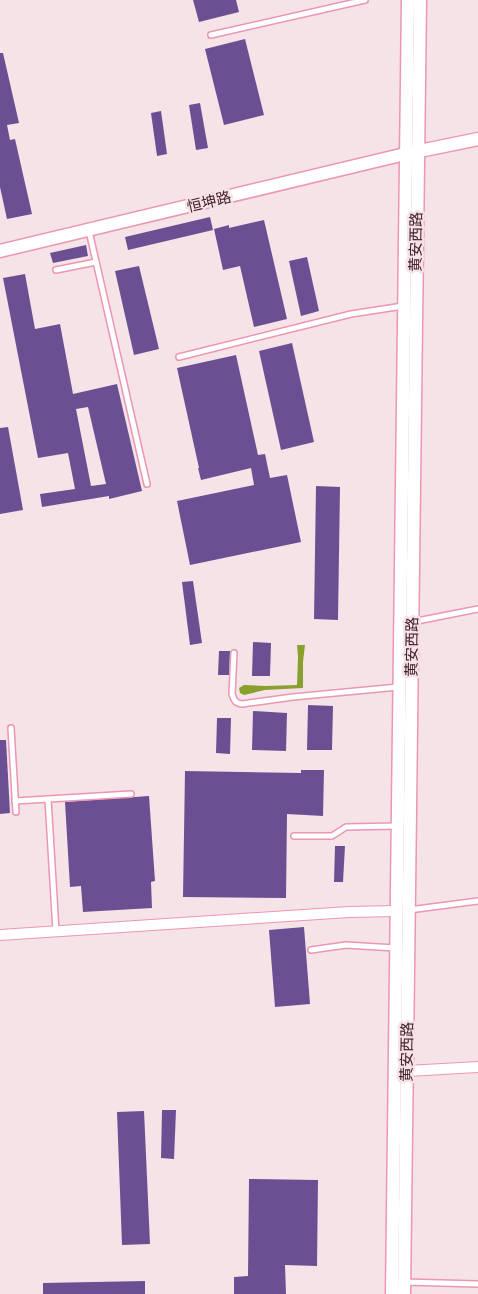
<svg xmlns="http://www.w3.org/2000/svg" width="478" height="1294" font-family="Figtree,'Noto Sans SC',sans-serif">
<rect width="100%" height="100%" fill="#f6e3e8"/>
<path fill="#89a02f" d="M297 645H305L303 662V688L265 690 244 695 240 693 239 688 244 685 266 686 297 685 298 657Z"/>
<g fill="#6a5093" fill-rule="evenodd">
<path d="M193 0H236L239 12 199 22Z"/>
<path d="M245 39 264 115 224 125 205 49Z"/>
<path d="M0 53H3L19 123 7 125 10 140 15 139 32 214 7 219 0 187Z"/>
<path d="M200 103 208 148 196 150 189 105Z"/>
<path d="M161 111 167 154 157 156 151 113Z"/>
<path d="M210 217 213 230 128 250 125 237Z"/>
<path d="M264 220 287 319 254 327 240 266 223 270 214 229 229 225V228Z"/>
<path d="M86 245 88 256 53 263 50 253Z"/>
<path d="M307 257 319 311 301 316 289 261Z"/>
<path d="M139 266 159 349 134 355 115 271Z"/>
<path d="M25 274 35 329 60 324 73 394 117 384 142 491 109 499V496L42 507 40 494 75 489 68 453 38 458 3 278ZM88 407 106 484 91 486 76 409Z"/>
<path d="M292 343 314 442 281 450 259 351Z"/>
<path d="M236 355 258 455 265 454 270 478 287 475 301 542 190 565 177 501 254 485 251 468 201 480 198 468H199L177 368Z"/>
<path d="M8 427 23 510 0 514V428Z"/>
<path d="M316 486 340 487 338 620 314 619Z"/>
<path d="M193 581 202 643 190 645 182 582Z"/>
<path d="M253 642 271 643 270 676H252Z"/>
<path d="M219 651H230L229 675H218Z"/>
<path d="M308 705 333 706 332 750H307Z"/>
<path d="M253 711 287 713 286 751 252 750Z"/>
<path d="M217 718H231L230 754 216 753Z"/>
<path d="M0 740H6L10 813 0 814Z"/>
<path d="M301 770H324L323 816 287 814 286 898 183 897 185 771 301 773Z"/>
<path d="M149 796 155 881 151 882 152 908 83 912 81 886 70 887 65 802Z"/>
<path d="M335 846H345L343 882H334Z"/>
<path d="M304 927 310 1004 275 1007 269 930Z"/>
<path d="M162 1110H176L174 1159 161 1158Z"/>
<path d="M144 1111 150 1244 122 1245 117 1112Z"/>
<path d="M249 1179 318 1180 317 1266 285 1265 286 1294H234V1277L248 1276Z"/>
<path d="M145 1281V1294H43V1283Z"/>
</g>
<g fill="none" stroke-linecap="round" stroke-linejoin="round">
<defs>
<g id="service">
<path d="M211 35 365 0"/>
<path d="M89 231 147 484"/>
<path d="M56 270 96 262"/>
<path d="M179 357 351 314 403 306"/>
<path d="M412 622 478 609"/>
<path d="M234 653 232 694C234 700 235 703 242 704L293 697 398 687"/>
<path d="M11 728 16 812"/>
<path d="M48 799 56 931"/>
<path d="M15 801 131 794"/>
<path d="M294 836H332L346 827 397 826"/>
<path d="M409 910 478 901"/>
<path d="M311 950 346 945 395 948"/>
<path d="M404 1282 478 1284"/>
</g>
<g id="minor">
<path d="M0 935 349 912 396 911"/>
<path d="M407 1071 478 1067"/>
</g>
<g id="tertiary">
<path d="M0 251 405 154 478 139"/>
<path d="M392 1294 408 0"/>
<path d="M404 1294 420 0"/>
</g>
</defs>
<use href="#service" stroke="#ec96b0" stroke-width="8"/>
<use href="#minor" stroke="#ec96b0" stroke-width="12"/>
<use href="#tertiary" stroke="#ec96b0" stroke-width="15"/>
<use href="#service" stroke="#fff" stroke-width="5"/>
<use href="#minor" stroke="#fff" stroke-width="10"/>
<use href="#tertiary" stroke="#fff" stroke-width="12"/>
</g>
<g text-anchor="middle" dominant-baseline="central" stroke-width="5" stroke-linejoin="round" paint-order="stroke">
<g font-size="15" fill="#42212b" stroke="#f6e3e8">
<text transform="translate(209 202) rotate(-14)">恒坤路</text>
<text transform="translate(416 242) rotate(-89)">黄安西路</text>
<text transform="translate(412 647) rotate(-89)">黄安西路</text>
<text transform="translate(407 1052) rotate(-89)">黄安西路</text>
</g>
</g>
</svg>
